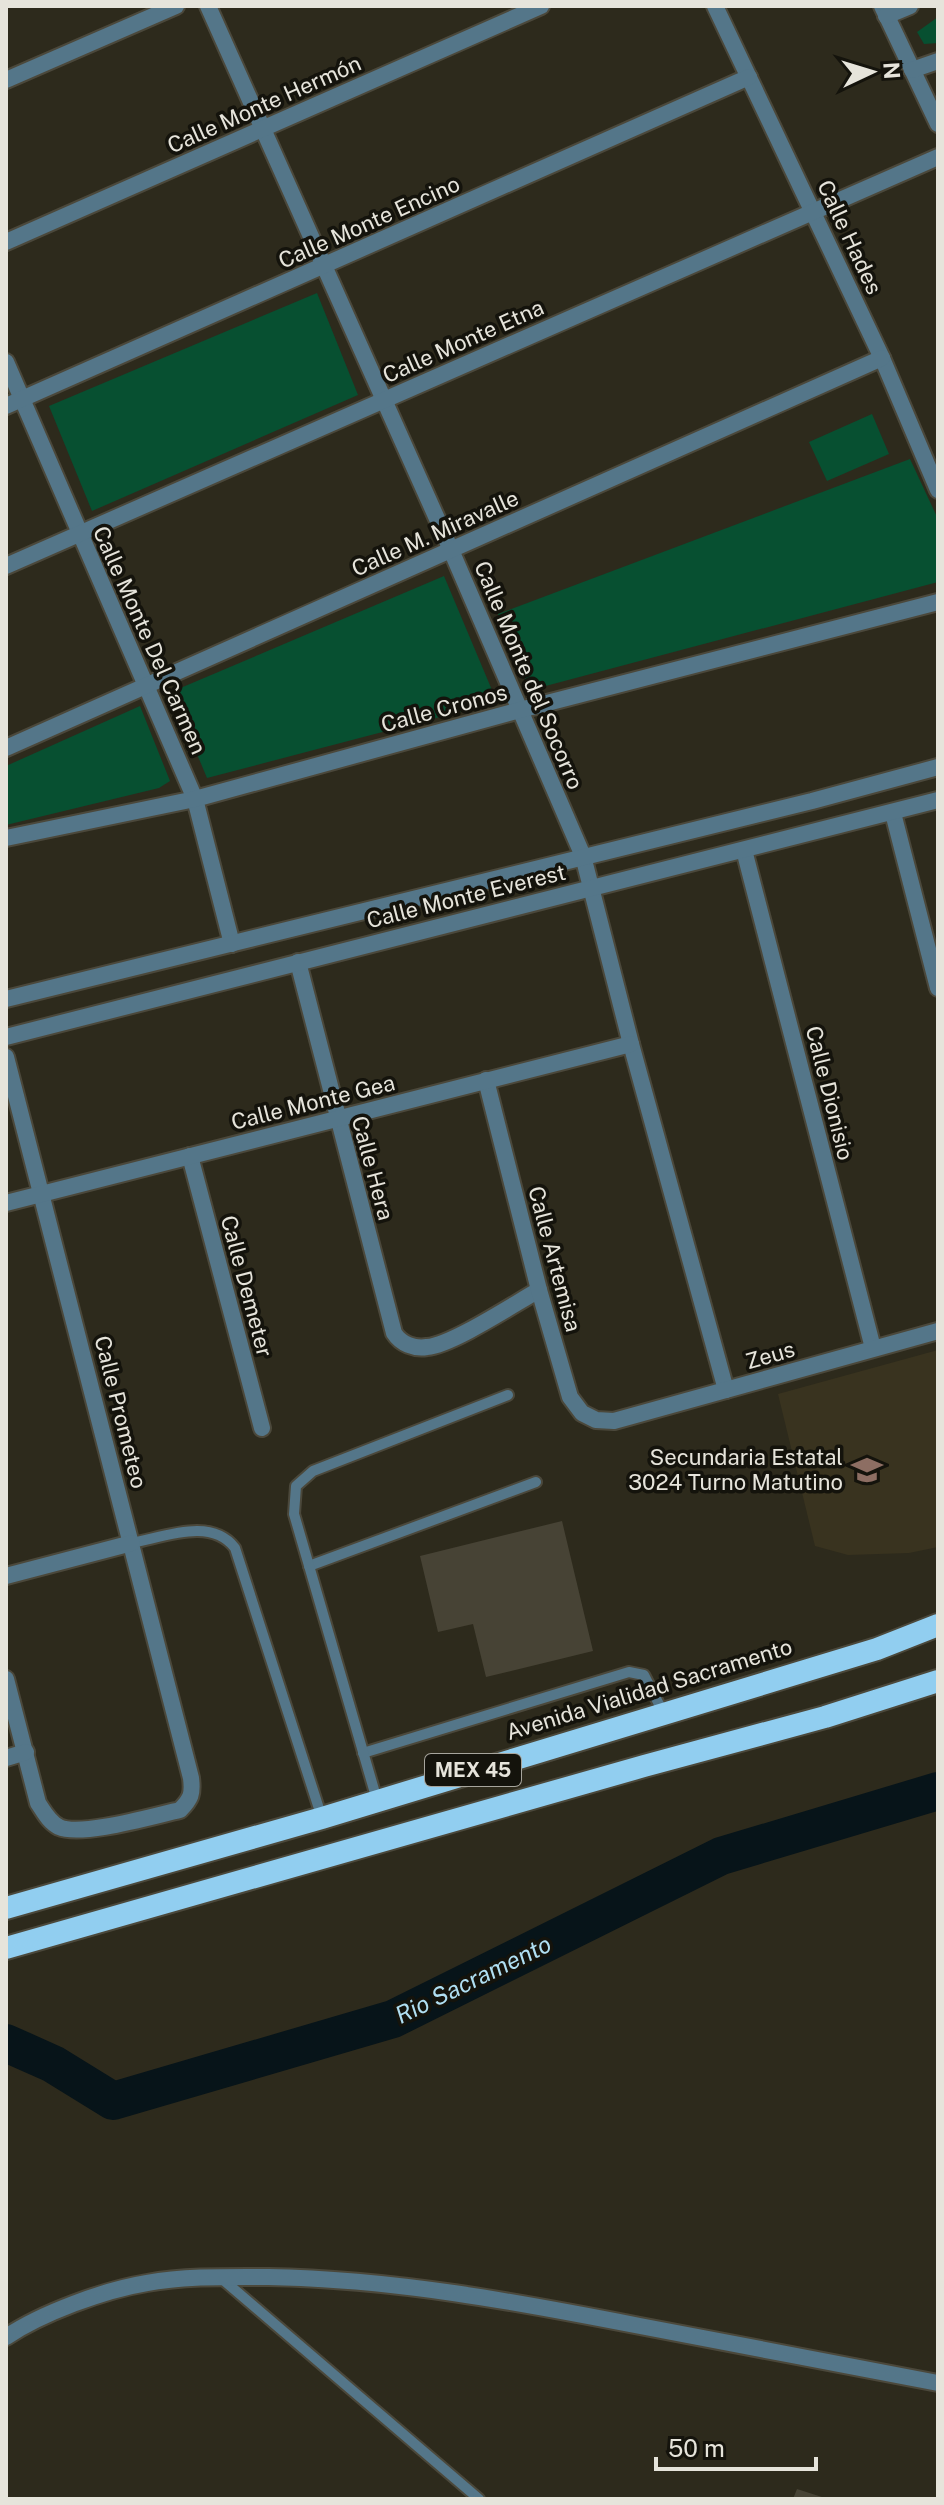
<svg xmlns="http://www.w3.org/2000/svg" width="944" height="2505" font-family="'Public Sans',sans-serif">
<rect width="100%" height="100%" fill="#2d2a1c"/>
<path fill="#39331f" d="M938 1350V1547L909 1553 848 1555 815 1546 778 1394Z"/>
<g fill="#075031">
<path d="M938 17V43L924 44 917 32Z"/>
<path d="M317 293 358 395 92 511 49 406Z"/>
<path d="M872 414 889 454 827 481 809 442Z"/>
<path d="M910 459 938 519V582L538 688 528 685 498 614Z"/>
<path d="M444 576 497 702 207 778 171 692Z"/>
<path d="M140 706 170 781 159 788 6 825V766Z"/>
</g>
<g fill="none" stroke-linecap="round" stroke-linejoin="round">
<path stroke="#071419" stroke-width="38" d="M6 2043 53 2064 113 2101 393 2019 721 1856 938 1791"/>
</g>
<g fill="#474335">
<path d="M562 1521 593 1651 486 1677 473 1624 438 1632 420 1556Z"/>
<path d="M797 2489 825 2498V2499H793Z"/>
</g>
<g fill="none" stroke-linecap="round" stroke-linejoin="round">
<defs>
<g id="service">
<path d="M132 1543C165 1537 211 1517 235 1548L322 1818"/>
<path d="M309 1566 536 1482"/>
<path d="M363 1753 629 1672 644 1675 663 1712"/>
<path d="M377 1800 294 1514 296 1486 313 1471 508 1395"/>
<path d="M221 2278 479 2499"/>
</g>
<g id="minor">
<path d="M208 6 451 550 583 856 631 1044 726 1390"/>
<path d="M715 6 882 358 938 490"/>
<path d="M882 6 938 124"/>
<path d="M886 16 910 6"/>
<path d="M912 70 938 61"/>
<path d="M6 80 176 6"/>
<path d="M6 242 541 6"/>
<path d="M6 362 195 799 232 944"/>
<path d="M6 406 749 77"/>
<path d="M6 566 938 157"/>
<path d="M6 748 882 358"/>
<path d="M893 813 938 988"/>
<path d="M6 838 195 799 520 710 938 602"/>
<path d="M744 850 873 1348"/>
<path d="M298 962 394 1333C401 1344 414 1349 427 1347 452 1345 514 1304 539 1290"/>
<path d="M6 1057 191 1778C193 1794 191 1799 180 1810 153 1816 81 1837 59 1827 49 1822 44 1812 38 1803L6 1679"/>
<path d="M486 1080 539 1290 570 1397 582 1413 596 1420 614 1421 938 1331"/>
<path d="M190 1156 262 1428"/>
<path d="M6 1203 631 1044"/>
<path d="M6 1576 132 1543"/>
<path d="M6 1758 26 1752"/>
<path d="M6 2337C42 2313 104 2290 147 2283 186 2276 228 2277 268 2277 394 2279 517 2302 640 2326 739 2345 839 2364 938 2383"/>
</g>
<g id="tertiary">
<path d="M6 999 812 801 938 767"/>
<path d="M6 1037 938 800"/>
</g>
<g id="trunk">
<path d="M6 1908 322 1818 877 1649 938 1625"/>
<path d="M6 1948 644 1766 825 1717 938 1681"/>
</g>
</defs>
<use href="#service" stroke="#4b483b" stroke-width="14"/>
<use href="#minor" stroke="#4b483b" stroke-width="20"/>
<use href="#tertiary" stroke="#4b483b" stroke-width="20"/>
<use href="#trunk" stroke="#4b483b" stroke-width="26"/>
<use href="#service" stroke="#547689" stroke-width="10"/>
<use href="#minor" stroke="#547689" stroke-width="16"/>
<use href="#tertiary" stroke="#547689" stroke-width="16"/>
<use href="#trunk" stroke="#91cef0" stroke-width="22"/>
</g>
<defs>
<symbol id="school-bare" viewBox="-9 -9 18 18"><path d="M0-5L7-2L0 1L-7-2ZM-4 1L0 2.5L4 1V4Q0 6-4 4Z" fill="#8d6e63" stroke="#14130c" stroke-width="2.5" paint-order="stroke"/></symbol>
</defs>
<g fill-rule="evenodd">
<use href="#school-bare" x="845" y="1448" width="44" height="44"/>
</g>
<g text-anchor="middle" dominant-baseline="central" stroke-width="7" stroke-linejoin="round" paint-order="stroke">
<rect fill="#14130c" stroke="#a7a59d" stroke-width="2" x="425" y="1754" width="96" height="32" rx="6"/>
<g font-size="20" font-weight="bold" fill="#e6e4db">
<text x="473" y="1770">MEX 45</text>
</g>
<g font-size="22" fill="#e6e4db" stroke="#14130c">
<text transform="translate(264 104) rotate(-24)">Calle Monte Hermón</text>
<text transform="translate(369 222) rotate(-24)">Calle Monte Encino</text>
<text transform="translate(850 237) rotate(65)">Calle Hades</text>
<text transform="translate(463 341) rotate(-24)">Calle Monte Etna</text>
<text transform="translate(435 533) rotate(-24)">Calle M. Miravalle</text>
<text transform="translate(150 640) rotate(66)">Calle Monte Del Carmen</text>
<text transform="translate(529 675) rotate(67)">Calle Monte del Socorro</text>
<text transform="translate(444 708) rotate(-15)">Calle Cronos</text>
<text transform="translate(466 896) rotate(-14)">Calle Monte Everest</text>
<text transform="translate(830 1093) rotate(76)">Calle Dionisio</text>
<text transform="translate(313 1102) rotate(-14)">Calle Monte Gea</text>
<text transform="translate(373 1168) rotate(75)">Calle Hera</text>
<text transform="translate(555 1259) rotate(75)">Calle Artemisa</text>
<text transform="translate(247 1286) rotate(75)">Calle Demeter</text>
<text transform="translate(770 1355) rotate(-16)">Zeus</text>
<text transform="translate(121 1412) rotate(76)">Calle Prometeo</text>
<text transform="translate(649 1689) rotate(-17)">Avenida Vialidad Sacramento</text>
</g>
<g font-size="22" fill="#e6e4db" stroke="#14130c" text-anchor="end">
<text x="843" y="1457">Secundaria Estatal<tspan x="843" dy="25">3024 Turno Matutino</tspan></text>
</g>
<g font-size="24" font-style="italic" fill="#b0dff2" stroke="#14130c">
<text transform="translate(473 1979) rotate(-26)">Rio Sacramento</text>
</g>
</g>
<rect width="944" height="2505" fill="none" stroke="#e6e4db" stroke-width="16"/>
<g transform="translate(872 72) rotate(86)" stroke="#14130c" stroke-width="6" paint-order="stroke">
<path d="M0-6L14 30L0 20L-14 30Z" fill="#e6e4db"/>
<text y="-12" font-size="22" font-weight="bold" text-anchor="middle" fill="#e6e4db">N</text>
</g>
<path d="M656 2457v12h160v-12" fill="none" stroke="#e6e4db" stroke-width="4"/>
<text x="668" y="2457" font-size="24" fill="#e6e4db" stroke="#14130c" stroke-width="6" paint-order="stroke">50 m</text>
</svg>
